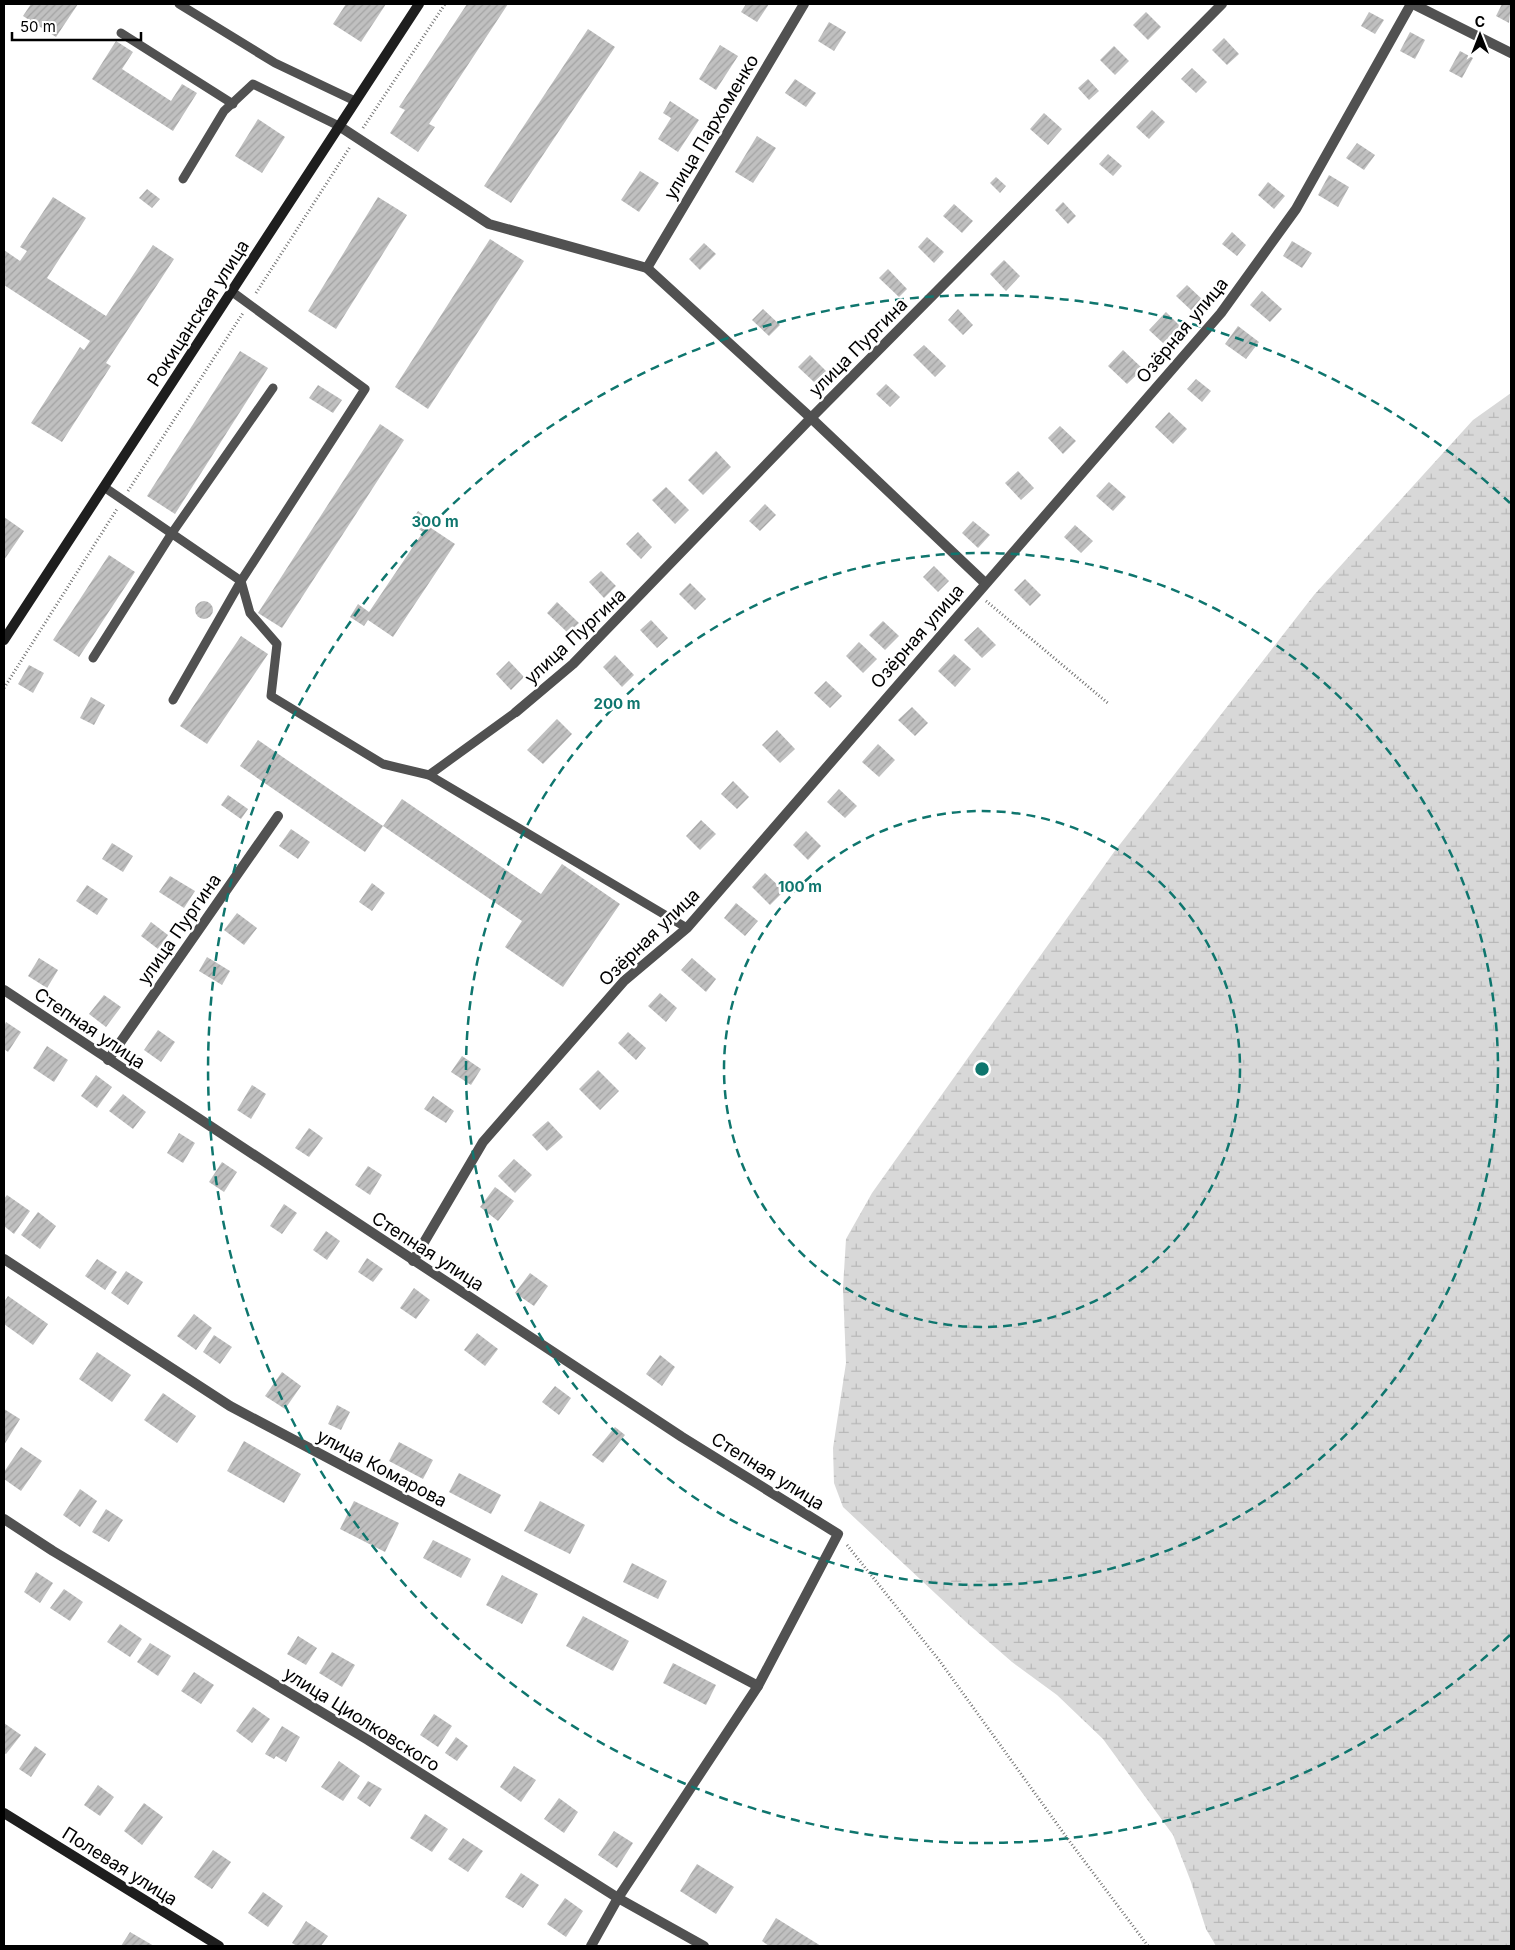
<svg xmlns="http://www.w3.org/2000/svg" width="1515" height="1950" font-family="Inter,sans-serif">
<defs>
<pattern id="wetland-marsh" width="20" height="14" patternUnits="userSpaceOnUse" patternTransform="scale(1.25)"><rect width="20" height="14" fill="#d8d8d8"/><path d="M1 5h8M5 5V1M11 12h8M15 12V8" fill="none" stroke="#b8b8b8"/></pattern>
<pattern id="building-hatch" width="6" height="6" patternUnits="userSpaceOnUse" patternTransform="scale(1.25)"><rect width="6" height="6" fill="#c0c0c0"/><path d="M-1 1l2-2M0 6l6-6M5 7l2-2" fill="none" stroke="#a3a3a3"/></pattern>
</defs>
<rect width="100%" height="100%" fill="#fff"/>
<path fill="url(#wetland-marsh)" d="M1511 393V1946H1216L1206 1929 1191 1882 1173 1835 1103 1739 1057 1695 1012 1662 967 1623 843 1507 834 1483 833 1448 846 1363 843 1288 846 1239 872 1193 1114 852 1314 595 1473 420Z"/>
<g fill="url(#building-hatch)">
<path d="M31 4H78L56 37 23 16Z"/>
<path d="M346 4H386L361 42 333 24Z"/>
<path d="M467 4H508L429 124 435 127 418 152 390 133 405 110 399 107Z"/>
<path d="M746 4H769L757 22 741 12Z"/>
<path d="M1502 4H1511L1509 23 1496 16Z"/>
<path d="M1146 12 1161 27 1148 40 1133 25Z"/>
<path d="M1369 12 1384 20 1375 34 1361 26Z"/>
<path d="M829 22 846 32 834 51 818 41Z"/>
<path d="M588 29 615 47 511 203 484 186Z"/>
<path d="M1410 32 1425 40 1415 59 1400 51Z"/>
<path d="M1224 38 1239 54 1227 65 1212 50Z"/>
<path d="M116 41 133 52 122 69 171 101 182 84 197 93 173 131 92 79Z"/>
<path d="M720 45 738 56 716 90 699 79Z"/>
<path d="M1114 46 1129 61 1115 75 1100 60Z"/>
<path d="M1460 51 1473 58 1462 78 1449 71Z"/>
<path d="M1192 68 1207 82 1196 93 1181 79Z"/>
<path d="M795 79 816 93 806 107 785 93Z"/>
<path d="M1088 79 1099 91 1089 100 1078 88Z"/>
<path d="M670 101 699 120 678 152 658 139 671 118 663 113Z"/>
<path d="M1152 110 1165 122 1149 139 1136 127Z"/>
<path d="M1044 113 1062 129 1048 145 1030 129Z"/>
<path d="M258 119 285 137 262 173 235 156Z"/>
<path d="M757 136 776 148 753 183 735 172Z"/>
<path d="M1357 143 1375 155 1364 170 1346 158Z"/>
<path d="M1108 154 1122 166 1113 176 1099 164Z"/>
<path d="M640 171 659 183 639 212 621 200Z"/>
<path d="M1329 175 1349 187 1338 207 1318 195Z"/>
<path d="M996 177 1006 186 1000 193 990 183Z"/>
<path d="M1268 182 1285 196 1274 209 1258 195Z"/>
<path d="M147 189 160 199 152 208 139 198Z"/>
<path d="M53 197 86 218 47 278 106 316 153 245 174 259 106 363 111 366 62 442 31 423 80 347 84 350 90 341 4 285V250L20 261 27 251 20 247Z"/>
<path d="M378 197 407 215 336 329 308 311Z"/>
<path d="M1063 202 1076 216 1068 224 1055 210Z"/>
<path d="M954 204 973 221 962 233 943 216Z"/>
<path d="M1232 232 1246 245 1237 256 1222 244Z"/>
<path d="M927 237 944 252 934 263 918 247Z"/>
<path d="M490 239 524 261 428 409 395 387Z"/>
<path d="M1292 241 1312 253 1302 268 1283 256Z"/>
<path d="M704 243 716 254 700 270 689 259Z"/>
<path d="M1004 260 1020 276 1006 291 990 274Z"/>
<path d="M888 269 907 289 899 297 879 278Z"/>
<path d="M1187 285 1204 301 1193 312 1176 296Z"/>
<path d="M1262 291 1282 309 1270 322 1250 305Z"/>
<path d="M763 309 780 325 769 336 752 320Z"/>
<path d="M958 309 973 325 963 335 948 320Z"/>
<path d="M1166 312 1180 326 1163 343 1149 330Z"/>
<path d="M1238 326 1259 342 1246 359 1225 344Z"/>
<path d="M924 345 946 366 935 377 913 355Z"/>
<path d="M1123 350 1143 369 1127 384 1108 366Z"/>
<path d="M240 351 268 368 175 514 147 496Z"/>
<path d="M810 355 826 371 814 382 798 367Z"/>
<path d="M1196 379 1211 391 1202 402 1187 389Z"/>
<path d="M886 384 900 397 890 407 876 394Z"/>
<path d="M318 385 342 400 333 413 309 398Z"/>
<path d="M1169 412 1187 429 1173 444 1155 427Z"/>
<path d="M380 424 404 440 282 628 258 613Z"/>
<path d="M1060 426 1076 441 1063 454 1048 438Z"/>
<path d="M716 451 731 467 703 495 688 480Z"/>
<path d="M1018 471 1034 488 1021 500 1005 483Z"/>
<path d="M1109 482 1126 497 1113 511 1096 496Z"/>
<path d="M666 487 689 510 675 524 652 500Z"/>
<path d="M765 504 776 515 760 531 749 521Z"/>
<path d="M418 511 432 521 428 526 455 544 393 637 368 620 364 626 350 617 358 604 369 612 423 532 410 523Z"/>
<path d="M4 517 24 531 4 560Z"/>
<path d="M973 521 990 535 978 548 962 533Z"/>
<path d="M1075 525 1093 541 1081 553 1064 537Z"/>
<path d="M638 532 652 547 641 559 626 544Z"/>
<path d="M109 555 135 572 79 657 53 640Z"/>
<path d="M934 566 949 581 938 592 923 577Z"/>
<path d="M601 571 616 586 604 598 589 582Z"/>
<path d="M1025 579 1041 595 1030 606 1014 590Z"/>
<path d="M690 583 706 599 695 610 679 594Z"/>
<circle cx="204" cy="610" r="9"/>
<path d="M557 602 579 623 568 633 547 613Z"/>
<path d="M651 620 668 638 657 648 640 630Z"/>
<path d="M883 621 899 636 885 650 869 635Z"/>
<path d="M978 627 996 645 982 658 964 640Z"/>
<path d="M241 636 268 654 207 744 180 726Z"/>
<path d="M859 642 877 659 863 673 846 656Z"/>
<path d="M954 654 971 669 955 687 938 671Z"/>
<path d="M615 655 634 675 622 687 603 667Z"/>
<path d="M509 661 524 677 511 690 496 674Z"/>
<path d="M29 665 44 673 33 693 18 684Z"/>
<path d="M826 681 842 696 830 708 814 693Z"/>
<path d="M91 697 105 705 94 725 80 718Z"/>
<path d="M912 707 928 723 915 736 898 720Z"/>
<path d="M557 719 572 734 543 764 527 750Z"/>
<path d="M777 730 795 749 780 763 762 745Z"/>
<path d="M258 740 383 826 365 852 240 766Z"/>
<path d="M878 744 895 760 879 777 862 762Z"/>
<path d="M733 781 749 797 737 809 721 794Z"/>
<path d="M839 789 857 806 845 818 827 802Z"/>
<path d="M228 795 248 809 241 819 221 805Z"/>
<path d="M402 799 541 894 562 864 620 904 563 987 505 947 522 921 383 826Z"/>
<path d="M701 820 716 834 700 850 686 836Z"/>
<path d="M291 829 310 842 298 859 279 846Z"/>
<path d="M806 831 821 846 808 860 793 845Z"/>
<path d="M112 843 133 856 123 872 102 859Z"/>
<path d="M765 873 784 891 770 905 752 887Z"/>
<path d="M170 876 195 891 184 908 159 892Z"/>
<path d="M372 883 385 893 372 911 359 902Z"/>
<path d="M87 885 108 899 97 915 76 901Z"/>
<path d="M736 903 758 921 745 936 724 918Z"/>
<path d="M237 913 257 928 244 945 224 930Z"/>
<path d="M151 922 168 935 158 949 141 936Z"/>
<path d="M207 957 230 971 222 985 199 971Z"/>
<path d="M39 958 58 970 47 988 28 976Z"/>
<path d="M692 958 716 979 706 992 681 970Z"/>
<path d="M660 993 677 1008 666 1022 648 1006Z"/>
<path d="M104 995 121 1007 106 1027 89 1014Z"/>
<path d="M6 1022 21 1032 8 1052 4 1049V1027Z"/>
<path d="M158 1030 175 1042 161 1062 144 1050Z"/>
<path d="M628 1032 646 1048 636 1060 618 1043Z"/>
<path d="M47 1046 68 1060 54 1082 33 1068Z"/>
<path d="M462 1056 481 1069 471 1085 451 1072Z"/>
<path d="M598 1070 619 1091 600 1110 579 1089Z"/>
<path d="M96 1075 112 1087 97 1108 81 1096Z"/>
<path d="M252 1085 266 1094 251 1119 237 1110Z"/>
<path d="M123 1094 146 1112 133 1129 109 1111Z"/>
<path d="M433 1096 454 1111 446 1123 424 1109Z"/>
<path d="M548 1121 563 1137 547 1151 532 1135Z"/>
<path d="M309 1128 323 1138 309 1157 295 1148Z"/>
<path d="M179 1133 195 1143 183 1163 167 1153Z"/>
<path d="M514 1159 532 1175 515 1193 498 1176Z"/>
<path d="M222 1162 237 1172 224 1192 209 1182Z"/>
<path d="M368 1166 382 1175 370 1195 355 1185Z"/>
<path d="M495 1187 514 1201 498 1221 480 1207Z"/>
<path d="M7 1195 30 1211 14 1234 4 1226V1199Z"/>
<path d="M284 1204 297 1213 282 1234 270 1226Z"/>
<path d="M38 1212 56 1226 40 1249 21 1235Z"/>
<path d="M326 1231 340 1241 327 1260 313 1250Z"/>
<path d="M367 1258 383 1269 373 1282 358 1272Z"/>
<path d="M97 1259 117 1272 105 1290 85 1276Z"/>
<path d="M126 1271 143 1282 128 1305 111 1293Z"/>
<path d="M530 1273 548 1286 534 1306 515 1293Z"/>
<path d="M414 1288 430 1300 416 1319 400 1308Z"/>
<path d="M8 1296 48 1324 33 1345 4 1324V1302Z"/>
<path d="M194 1314 212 1328 196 1350 177 1336Z"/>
<path d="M477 1333 498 1349 485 1366 464 1350Z"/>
<path d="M214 1335 232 1347 220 1364 203 1352Z"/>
<path d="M97 1352 131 1375 112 1402 79 1379Z"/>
<path d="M660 1355 675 1367 662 1386 646 1374Z"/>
<path d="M282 1372 301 1386 285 1409 265 1396Z"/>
<path d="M555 1386 571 1398 559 1415 542 1402Z"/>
<path d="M163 1393 196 1416 177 1443 144 1420Z"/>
<path d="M337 1405 350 1412 341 1430 328 1424Z"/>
<path d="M4 1409 20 1419 4 1445Z"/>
<path d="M615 1427 625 1435 603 1463 592 1455Z"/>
<path d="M244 1441 301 1474 284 1503 227 1471Z"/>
<path d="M399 1442 433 1460 423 1479 389 1461Z"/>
<path d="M21 1447 42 1461 21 1491 4 1479V1472Z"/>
<path d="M459 1473 501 1495 491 1514 449 1492Z"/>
<path d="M80 1489 97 1501 80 1527 63 1515Z"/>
<path d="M354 1501 399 1523 385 1552 340 1529Z"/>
<path d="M540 1501 585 1525 570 1554 524 1531Z"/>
<path d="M106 1509 123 1520 109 1542 92 1532Z"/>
<path d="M433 1540 471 1559 461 1578 423 1558Z"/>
<path d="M632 1563 667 1581 658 1599 623 1582Z"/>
<path d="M36 1572 53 1583 40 1603 24 1592Z"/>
<path d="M502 1575 538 1594 522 1624 486 1605Z"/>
<path d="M64 1589 83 1602 70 1621 50 1608Z"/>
<path d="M583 1616 629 1641 613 1671 566 1646Z"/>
<path d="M120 1624 142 1639 130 1657 107 1642Z"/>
<path d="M298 1636 317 1648 306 1665 287 1654Z"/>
<path d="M150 1643 171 1656 158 1676 137 1662Z"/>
<path d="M332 1652 355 1665 342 1687 319 1673Z"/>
<path d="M673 1663 716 1685 706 1705 663 1683Z"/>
<path d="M194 1672 214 1685 201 1704 181 1691Z"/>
<path d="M253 1707 270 1719 252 1743 236 1731Z"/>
<path d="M434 1714 452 1726 438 1747 420 1735Z"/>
<path d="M4 1723 21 1735 6 1754 4 1753Z"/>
<path d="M282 1726 300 1737 286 1762 276 1756 274 1759 265 1754Z"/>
<path d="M456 1737 468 1746 457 1761 445 1753Z"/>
<path d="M35 1746 46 1754 31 1777 19 1769Z"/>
<path d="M339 1761 360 1776 343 1801 321 1787Z"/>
<path d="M514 1766 536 1780 521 1802 500 1787Z"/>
<path d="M368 1781 382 1789 370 1807 357 1798Z"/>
<path d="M98 1785 114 1797 100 1816 84 1805Z"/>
<path d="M559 1798 578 1812 564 1833 544 1819Z"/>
<path d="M144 1803 163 1817 142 1845 124 1831Z"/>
<path d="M425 1814 448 1829 432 1852 410 1838Z"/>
<path d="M614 1831 633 1843 617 1868 598 1855Z"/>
<path d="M463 1838 483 1851 468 1872 448 1859Z"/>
<path d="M213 1850 231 1862 212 1889 194 1877Z"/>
<path d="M697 1864 734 1887 716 1914 680 1891Z"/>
<path d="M521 1873 539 1885 523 1908 505 1897Z"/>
<path d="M263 1892 283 1906 268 1927 248 1913Z"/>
<path d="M565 1898 583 1911 566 1937 547 1924Z"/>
<path d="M776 1918 821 1946H769L762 1941Z"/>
<path d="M306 1921 328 1936 321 1946H297L292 1943Z"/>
<path d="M130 1932 154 1946H121Z"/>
</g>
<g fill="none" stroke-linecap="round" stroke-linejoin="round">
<g stroke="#737373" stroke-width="3" stroke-dasharray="1 2.5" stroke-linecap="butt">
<path d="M363 128 445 4"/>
<path d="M256 293 350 147"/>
<path d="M128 491 243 313"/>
<path d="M986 601 1109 704"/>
<path d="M4 688 117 509"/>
<path d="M847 1545 939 1660 1070 1842 1148 1946"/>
</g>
<g stroke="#515151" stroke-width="9">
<path d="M179 4 275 63 355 101"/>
<path d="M121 33 233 104"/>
<path d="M183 179 224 111 253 84 339 126"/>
<path d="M104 487 241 581 250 613 277 644 271 696 383 764 429 775 516 712"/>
<path d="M93 658 172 533 273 388"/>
<path d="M173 700 241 581 365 389 231 291"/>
<path d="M429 775 687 928"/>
</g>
<g stroke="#515151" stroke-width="10">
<path d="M1413 4 1511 53"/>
<path d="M339 126 489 224 647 268 811 418 985 583"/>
<path d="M647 268 804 4"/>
<path d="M516 712 573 664 811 418 1222 4"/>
<path d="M4 990 682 1437 838 1534 758 1686 618 1898 591 1946"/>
<path d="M108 1060 278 816"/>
<path d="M4 1259 230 1406 758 1686"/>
<path d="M413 1261 483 1142 624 981 687 928 1221 313 1296 209 1411 4"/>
<path d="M4 1519 53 1551 368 1740 618 1898 704 1946"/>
</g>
<g stroke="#1e1e1e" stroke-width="10">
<path d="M4 640 419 4"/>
<path d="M4 1813 219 1946"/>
</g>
</g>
<g fill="none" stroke="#0f766e" stroke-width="2.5" stroke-dasharray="9 6">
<circle cx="982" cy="1069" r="258"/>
<circle cx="982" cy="1069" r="516"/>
<path d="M1510 1635A774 774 0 1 1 1510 503"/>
</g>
<g text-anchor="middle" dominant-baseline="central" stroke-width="5" stroke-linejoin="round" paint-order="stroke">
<g font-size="18" fill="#000" stroke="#fff">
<text transform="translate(711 127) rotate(-59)">улица Пархоменко</text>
<text transform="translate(198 313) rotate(-57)">Рокицанская улица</text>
<text transform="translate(1182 330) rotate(-50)">Озёрная улица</text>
<text transform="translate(858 347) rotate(-45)">улица Пургина</text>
<text transform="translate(575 636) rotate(-43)">улица Пургина</text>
<text transform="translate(917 636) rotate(-49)">Озёрная улица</text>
<text transform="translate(179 929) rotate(-55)">улица Пургина</text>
<text transform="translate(649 937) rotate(-44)">Озёрная улица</text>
<text transform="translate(90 1028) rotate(34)">Степная улица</text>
<text transform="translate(428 1251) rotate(33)">Степная улица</text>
<text transform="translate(382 1468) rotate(28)">улица Комарова</text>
<text transform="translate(768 1471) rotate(32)">Степная улица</text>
<text transform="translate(362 1719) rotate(32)">улица Циолковского</text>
<text transform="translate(120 1866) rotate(32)">Полевая улица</text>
</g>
</g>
<circle cx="982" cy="1069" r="8" fill="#0f766e" stroke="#fff" stroke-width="2.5"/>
<g font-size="15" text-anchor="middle" font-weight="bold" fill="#0f766e" stroke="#fff" stroke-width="5" stroke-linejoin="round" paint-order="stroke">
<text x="435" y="527">300 m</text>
<text x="617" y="709">200 m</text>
<text x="800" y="892">100 m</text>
</g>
<rect width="1515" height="1950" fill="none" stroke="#000000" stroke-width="10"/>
<g transform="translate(1480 35)" stroke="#ffffff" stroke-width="4" paint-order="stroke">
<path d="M0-4L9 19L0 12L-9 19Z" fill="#000000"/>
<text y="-8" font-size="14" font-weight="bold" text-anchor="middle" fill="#000000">С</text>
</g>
<path d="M12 32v8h129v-8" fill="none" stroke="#000000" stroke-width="2.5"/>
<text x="20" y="32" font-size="15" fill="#000000" stroke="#ffffff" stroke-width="4" paint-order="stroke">50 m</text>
</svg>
